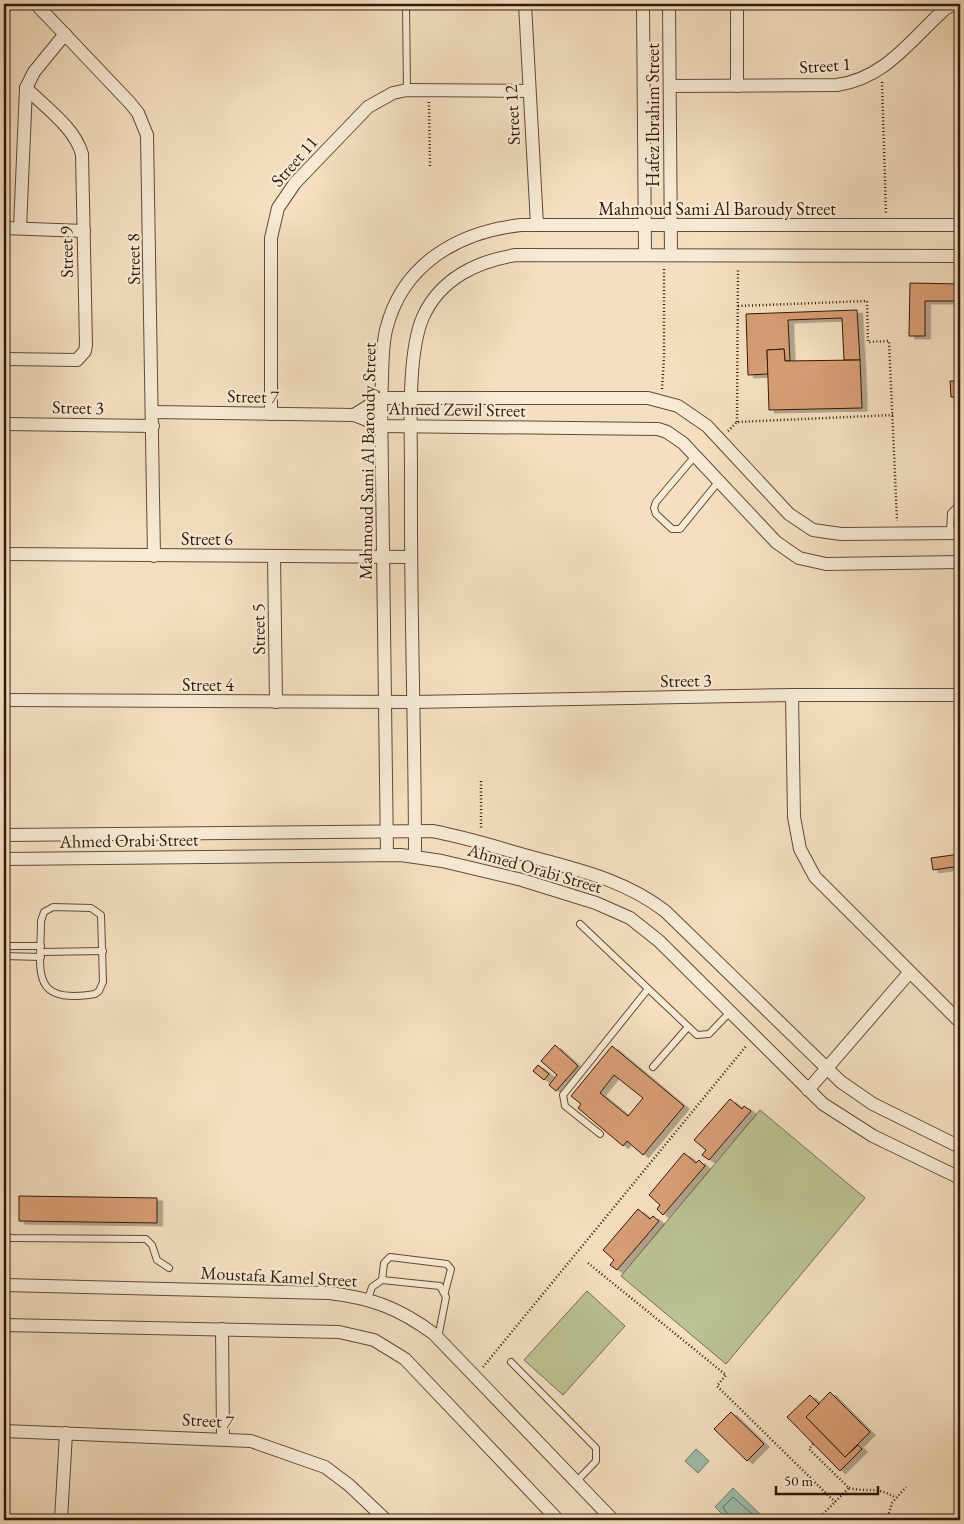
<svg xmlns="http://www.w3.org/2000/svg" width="964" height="1524" font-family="'EB Garamond',serif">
<defs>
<filter id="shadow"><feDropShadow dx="5.5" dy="3" stdDeviation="0" flood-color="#0004"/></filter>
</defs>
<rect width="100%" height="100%" fill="#f4e0c0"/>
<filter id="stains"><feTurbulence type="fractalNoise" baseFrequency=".004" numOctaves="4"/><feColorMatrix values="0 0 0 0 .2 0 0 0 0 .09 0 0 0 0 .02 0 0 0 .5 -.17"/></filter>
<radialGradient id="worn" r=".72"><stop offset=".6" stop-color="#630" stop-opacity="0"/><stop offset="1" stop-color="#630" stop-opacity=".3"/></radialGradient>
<g fill="#bbc293" stroke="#766d4f">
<path d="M760 1110 865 1198 726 1364 621 1276Z"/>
<path d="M587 1291 625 1326 563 1395 524 1360Z"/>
</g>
<g fill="#9dbeac" stroke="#727c6c">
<path d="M696 1449 709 1461 698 1473 685 1461Z"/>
<path d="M733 1488 766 1520H728L715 1507Z"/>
</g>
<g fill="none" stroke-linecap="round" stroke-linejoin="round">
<path stroke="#686b5c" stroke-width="1" d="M731 1520 723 1507 733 1497 759 1520"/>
</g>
<g fill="#d99e75" stroke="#32180b" fill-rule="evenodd" filter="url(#shadow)">
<path d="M910 283 960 284V301H925V336H909Z"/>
<path d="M857 310 860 360H844L842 318 788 320 790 361H785L784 349 767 350 768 374 748 375 746 314Z"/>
<path d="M784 349 785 361 860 360 862 408 769 410 767 350Z"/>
<path d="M950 381H960V397H951Z"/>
<path d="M960 854V866L933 870 931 858Z"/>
<path d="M555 1045 578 1066 556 1091 549 1085 557 1075 541 1061Z"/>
<path d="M612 1046 684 1106 643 1155 627 1141 623 1146 578 1108 581 1104 571 1096ZM614 1075 643 1098 628 1116 600 1093Z"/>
<path d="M538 1065 549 1074 544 1080 533 1071Z"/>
<path d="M730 1099 742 1109 744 1106 751 1111 709 1160 702 1155 706 1150 694 1140Z"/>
<path d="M684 1153 696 1163 699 1160 705 1166 663 1215 657 1209 660 1205 649 1195Z"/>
<path d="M19 1196 157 1198V1223L19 1221Z"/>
<path d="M638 1209 650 1219 653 1216 659 1221 617 1270 610 1265 614 1260 603 1250Z"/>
<path d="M830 1392 870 1432 845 1457 806 1417Z"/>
<path d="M810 1395 819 1404 806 1417 845 1457 858 1445 862 1449 840 1471 787 1417Z"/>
<path d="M731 1412 764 1444 747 1461 714 1429Z"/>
</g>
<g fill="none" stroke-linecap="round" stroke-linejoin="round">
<defs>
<g id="service">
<path d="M406 4 407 90"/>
<path d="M695 456 656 502 654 508 656 514 672 529H680L719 481"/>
<path d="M950 533 951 513 960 504"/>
<path d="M53 907 91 908 101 915 103 982 99 991 95 994C28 1005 41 970 41 921L44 912Z"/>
<path d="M580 924 697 1035 709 1034 730 1012"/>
<path d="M4 946H41"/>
<path d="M41 952 103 951"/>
<path d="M4 956 41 957"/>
<path d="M653 1067 688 1027"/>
<path d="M600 1134 565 1106 563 1095 648 989"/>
<path d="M4 1235 11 1238 146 1239 152 1245 157 1260 169 1268"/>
<path d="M382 1280 384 1263 390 1257 447 1264 451 1269 445 1292"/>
<path d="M368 1299 372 1287 382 1280 440 1286 446 1297 438 1338"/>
<path d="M511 1362 596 1448V1461L576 1482"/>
</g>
<g id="minor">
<path d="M36 4 130 103 138 113 147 135 154 556"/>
<path d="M525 4 537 225"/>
<path d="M643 4 645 255"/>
<path d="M669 4 671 255"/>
<path d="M737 4V86"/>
<path d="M4 6 6 4"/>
<path d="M670 86 837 85C886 78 910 40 945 9L954 4"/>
<path d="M4 228 84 231"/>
<path d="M20 228 26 88 34 72 65 34"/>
<path d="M4 359 77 360 85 351 86 345 82 154C74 127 46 108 26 88"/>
<path d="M152 412 354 415 382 426 658 429 667 432 683 443 776 542 799 558 826 564 960 562"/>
<path d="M271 414V238L278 208 295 183 368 107 393 93 407 90 528 91"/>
<path d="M354 415 381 398H648L678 406 707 426 789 514 813 530 841 534 960 533"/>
<path d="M4 424 153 426"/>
<path d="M4 554 411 557"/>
<path d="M274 556 276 702"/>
<path d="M792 695 794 817 800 849 815 877 960 1022"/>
<path d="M4 700 413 702 792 695H960"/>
<path d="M4 835 432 831C465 837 496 847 528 856 578 870 623 879 665 911L841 1082 873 1104 960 1147"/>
<path d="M387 855 381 398C383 377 381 351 386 330 402 264 458 232 521 225H960"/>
<path d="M415 856C415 728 410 599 411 471 411 430 407 353 423 317 440 279 477 261 516 255L960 256"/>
<path d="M4 859 401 855 442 861 522 880 596 903 630 918 659 941 823 1104 873 1136 960 1178"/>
<path d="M808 1090 909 973"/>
<path d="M4 1285 329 1293C372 1298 399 1308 434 1334L613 1520"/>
<path d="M4 1325 339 1332 374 1340 405 1359 558 1520"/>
<path d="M222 1329 223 1438"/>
<path d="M4 1431 251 1441 325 1467 349 1485 386 1520"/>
<path d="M61 1520 66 1433"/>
</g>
</defs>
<use href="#service" stroke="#624a38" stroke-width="8"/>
<use href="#minor" stroke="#624a38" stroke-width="14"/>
<g stroke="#32180b" stroke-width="2.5" stroke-dasharray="1 2.5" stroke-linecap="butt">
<path d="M882 82 886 214"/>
<path d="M429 102 430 166"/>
<path d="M738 306 867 301 868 342 889 341 897 521"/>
<path d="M662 389 664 358V267"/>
<path d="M737 422 738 269"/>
<path d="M728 431 737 422 893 415"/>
<path d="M481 781V830"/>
<path d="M588 1263 726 1375 717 1386 835 1502"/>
<path d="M483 1367 747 1045"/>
<path d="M813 1444 809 1449 849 1488 817 1520"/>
<path d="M849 1488C869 1493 875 1485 896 1498"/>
<path d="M887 1520 892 1503 906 1487"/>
</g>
<use href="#service" stroke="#f8ebd6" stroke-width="6"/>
<use href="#minor" stroke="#f8ebd6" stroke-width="12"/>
</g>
<g text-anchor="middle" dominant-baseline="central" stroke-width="4.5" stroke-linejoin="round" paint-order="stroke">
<g font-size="18" fill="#32180b" stroke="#f8ebd6">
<text transform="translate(825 65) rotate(-4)">Street 1</text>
<text transform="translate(512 115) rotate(-93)">Street 12</text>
<text transform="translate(652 115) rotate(-90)">Hafez Ibrahim Street</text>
<text transform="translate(294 161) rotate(-49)">Street 11</text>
<text x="717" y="208">Mahmoud Sami Al Baroudy Street</text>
<text transform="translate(66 252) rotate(-91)">Street 9</text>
<text transform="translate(133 259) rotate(-91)">Street 8</text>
<text transform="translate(253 396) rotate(1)">Street 7</text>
<text transform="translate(78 407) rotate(1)">Street 3</text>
<text transform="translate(457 409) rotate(1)">Ahmed Zewil Street</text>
<text transform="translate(367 461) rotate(-89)">Mahmoud Sami Al Baroudy Street</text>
<text x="207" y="538">Street 6</text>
<text transform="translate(258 629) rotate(-91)">Street 5</text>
<text transform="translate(686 680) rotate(-1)">Street 3</text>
<text x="208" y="684">Street 4</text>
<text transform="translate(129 840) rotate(-1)">Ahmed Orabi Street</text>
<text transform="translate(535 868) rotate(16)">Ahmed Orabi Street</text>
<text transform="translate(279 1276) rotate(3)">Moustafa Kamel Street</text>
<text transform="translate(208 1420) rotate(3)">Street 7</text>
</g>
</g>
<rect width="964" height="1524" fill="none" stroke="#f4e0c0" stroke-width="20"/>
<rect x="5" y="5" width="954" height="1514" fill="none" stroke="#32180b" stroke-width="2.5"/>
<rect x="10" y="10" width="944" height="1504" fill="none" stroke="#32180b"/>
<path d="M776 1486v8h102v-8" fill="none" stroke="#32180b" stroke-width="2.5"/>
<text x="784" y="1486" font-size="15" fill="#32180b" stroke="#f8ebd6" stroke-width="4" paint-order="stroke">50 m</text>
<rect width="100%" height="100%" filter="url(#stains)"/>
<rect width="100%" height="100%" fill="url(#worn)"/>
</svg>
